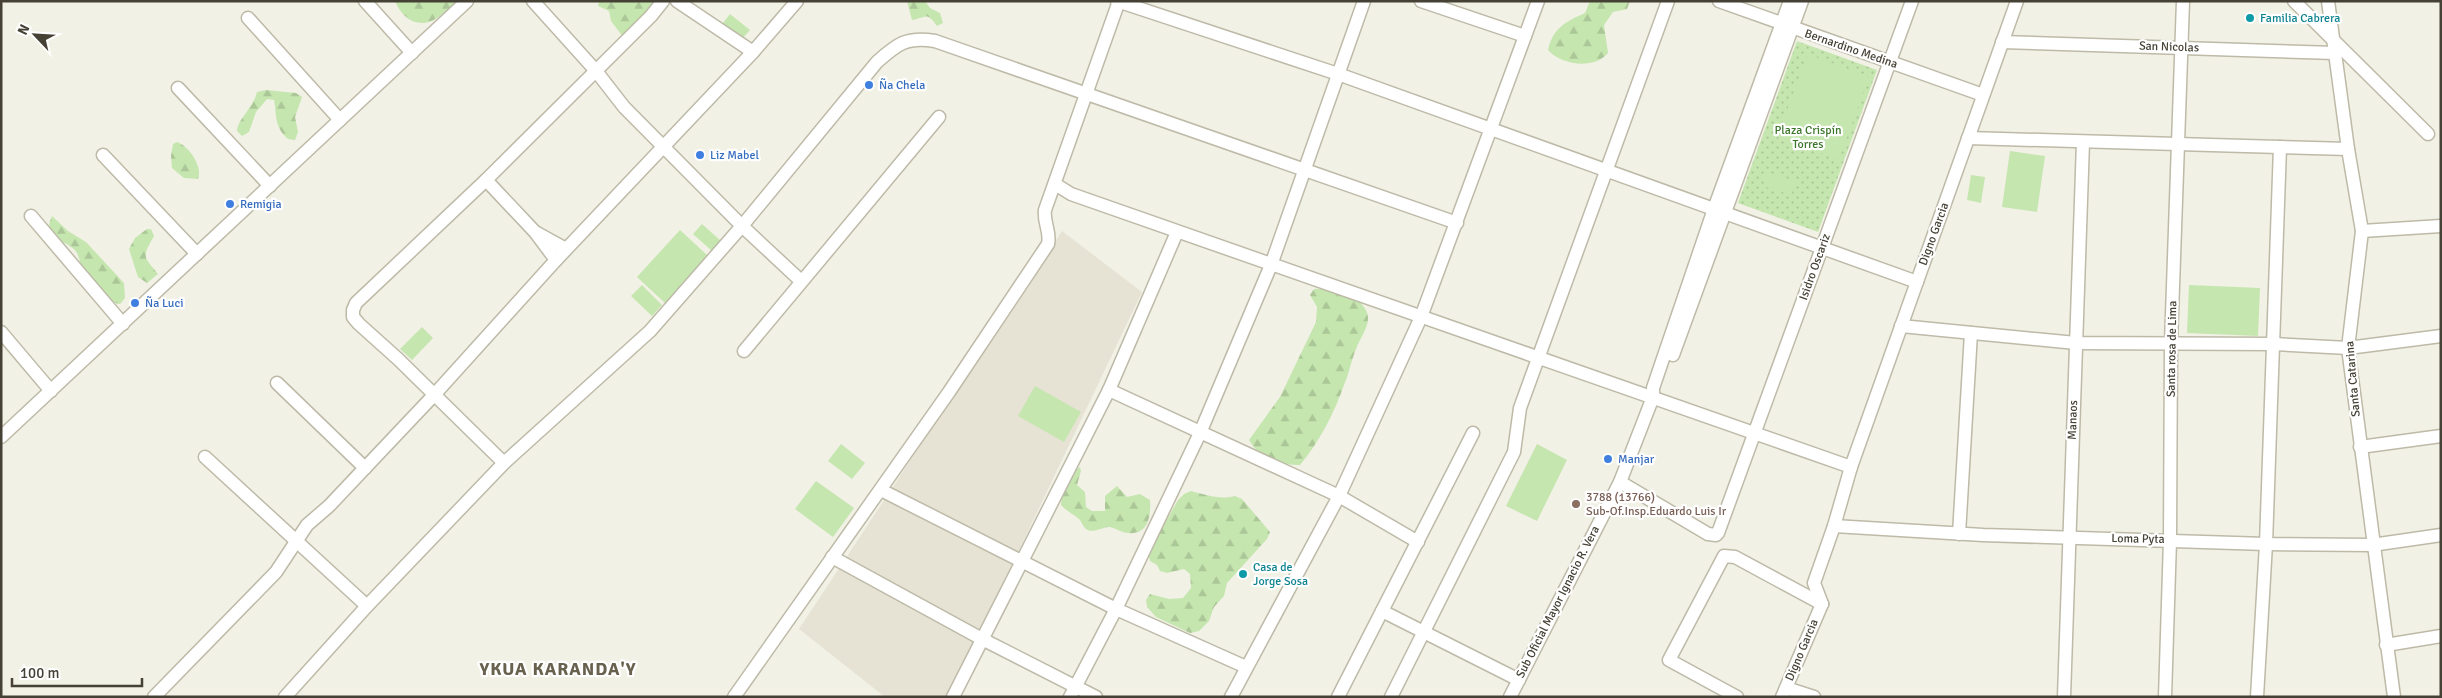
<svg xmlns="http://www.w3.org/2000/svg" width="2442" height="698" font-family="Signika,sans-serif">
<defs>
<pattern id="forest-firs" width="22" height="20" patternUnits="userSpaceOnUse" patternTransform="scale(1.25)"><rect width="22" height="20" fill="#c5e6af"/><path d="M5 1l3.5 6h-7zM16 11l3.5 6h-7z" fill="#abc697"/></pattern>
<pattern id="park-dots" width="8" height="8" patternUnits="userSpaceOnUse" patternTransform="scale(1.25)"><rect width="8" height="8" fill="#c5e6af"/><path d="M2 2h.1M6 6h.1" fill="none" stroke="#abc697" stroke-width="1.8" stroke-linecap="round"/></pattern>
</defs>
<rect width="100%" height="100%" fill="#f2f1e6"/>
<path fill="#e6e3d4" d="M1062 231 1142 292 949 697H885L799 629Z"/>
<g fill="url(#forest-firs)">
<path d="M395 1H459C450 5 445 13 437 18 419 30 402 19 395 1Z"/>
<path d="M599 1H657L623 37 611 21 609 11 598 6Z"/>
<path d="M907 1H925L930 8 940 13 943 23 937 26C926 11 927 18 912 20Z"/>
<path d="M1590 1H1630L1627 9 1613 12 1604 25 1608 53C1594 70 1561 65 1548 50 1553 28 1565 22 1585 13Z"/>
<path d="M266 90 296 93 302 97 295 117 298 132 295 140 288 139C274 127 277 116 274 100L267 99 256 112 249 132 242 136 237 131C238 118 253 109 257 92Z"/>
<path d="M177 142C189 146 203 167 198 179L184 178 172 168 171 156 173 144Z"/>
<path d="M52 216 68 231 86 242 124 283 125 298 120 304C110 303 90 289 86 280 81 272 81 261 77 253 69 239 40 241 52 216Z"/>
<path d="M147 229H151L154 236C141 259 144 256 158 274L147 283 138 277 129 249 135 238Z"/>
<path d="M1336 288C1347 292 1367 303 1368 317 1369 327 1359 340 1356 349 1351 361 1349 374 1344 385 1334 414 1319 442 1300 465 1281 466 1259 458 1249 440L1280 397 1316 322 1317 307 1310 295 1314 289Z"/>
<path d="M1080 467 1081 471 1077 485 1085 492 1086 507 1092 511H1105V496L1117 486 1127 497 1140 494 1150 500C1151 515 1149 535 1128 533 1122 533 1116 528 1109 527 1103 527 1092 534 1086 529 1083 527 1082 522 1079 519 1074 514 1067 512 1061 505 1062 492 1068 474 1080 467Z"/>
<path d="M1191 491C1206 495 1220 500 1235 496L1242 499 1270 532 1267 539 1227 583 1224 596 1214 607 1209 621 1199 631 1190 633 1156 617 1147 607 1146 600 1150 594 1169 599 1183 598 1191 588 1190 574 1184 569 1167 573 1160 571 1157 565 1150 561 1148 553 1178 500 1184 494Z"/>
</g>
<path fill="url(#park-dots)" d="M1797 41 1877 70 1818 232 1738 203Z"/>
<g fill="#c5e6af">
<path d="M730 14 750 30 742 39 723 23Z"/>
<path d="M1808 54 1869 77 1839 159 1777 137Z"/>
<path d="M2010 151 2045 156 2037 212 2002 207Z"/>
<path d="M1768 172 1796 182 1791 195 1763 186Z"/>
<path d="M1971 175 1985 177 1981 203 1967 200Z"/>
<path d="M702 224 721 241 712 251 693 234Z"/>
<path d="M680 230 708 256 665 303 637 277Z"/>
<path d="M642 285 662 305 652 316 631 296Z"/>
<path d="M2189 285 2260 288 2258 336 2187 333Z"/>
<path d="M422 327 433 338 412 360 400 349Z"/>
<path d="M1035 386 1081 412 1064 442 1018 416Z"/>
<path d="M841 444 865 463 852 479 828 461Z"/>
<path d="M1537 444 1567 460 1537 521 1506 506Z"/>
<path d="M816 481 854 508 833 537 795 509Z"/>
</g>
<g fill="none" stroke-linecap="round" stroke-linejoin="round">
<defs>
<g id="minor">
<path d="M365 1 412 53"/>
<path d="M533 1 596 71 624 107 742 226 801 281"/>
<path d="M677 1 753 52"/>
<path d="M1117 1 1338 74 1917 282"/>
<path d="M1421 1 1525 36"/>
<path d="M1719 1 1983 95"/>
<path d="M2294 1 2428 134"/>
<path d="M2328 1 2348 149 2362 231 2348 348 2394 697"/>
<path d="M248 18 340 120"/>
<path d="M2002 42 2335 53"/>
<path d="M178 88 270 186"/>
<path d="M1968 138 2348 149"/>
<path d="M103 155 197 254"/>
<path d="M486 180 535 232 556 260"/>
<path d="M1055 184 1071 194 1851 467"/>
<path d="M31 216 123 324"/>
<path d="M2362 231 2441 226"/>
<path d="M537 233 566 249"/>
<path d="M1901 326 2076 343 2274 344 2348 348 2441 336"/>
<path d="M1 332 51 391"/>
<path d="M744 351 939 117"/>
<path d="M1673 355 1802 1"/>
<path d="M277 383 365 468"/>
<path d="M1109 390 1339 496 1418 542"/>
<path d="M1 437 467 1"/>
<path d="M2360 447 2441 436"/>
<path d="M205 457 367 606"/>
<path d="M504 463 398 359 359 324 353 317V310L356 303 486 180 651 16 663 1"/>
<path d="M1620 482 1708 534 1716 535 1718 533 1912 1"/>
<path d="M881 490 1116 609 1246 667"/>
<path d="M1834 526 1983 535 2266 544 2372 545 2441 535"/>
<path d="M1959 534 1971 333"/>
<path d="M832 557 982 639 1096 697"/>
<path d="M1822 604 1814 583 1834 526 1851 467 2017 1"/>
<path d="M1382 611 1519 680"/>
<path d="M2386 645 2441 636"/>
<path d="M1786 688 1814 697"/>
<path d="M154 697 276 572 307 525 329 506 434 395 556 260 753 52 797 1"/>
<path d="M285 697 367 606 504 463 650 331 742 226 877 62C897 44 907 36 935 41L1457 223"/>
<path d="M734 697 949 392 1048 244C1051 232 1043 222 1045 210L1119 1"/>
<path d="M953 697 1109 390 1177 232"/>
<path d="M1070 697 1116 609 1200 433 1271 265 1364 1"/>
<path d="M1231 697 1339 496 1421 317 1538 1"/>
<path d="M1338 697 1473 433"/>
<path d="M1391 697 1514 452 1520 408 1668 1"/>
<path d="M1510 697 1620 482 1653 397V388L1714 209 1790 1"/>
<path d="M1737 697 1669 660 1724 556 1735 557 1822 604"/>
<path d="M1782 697 1822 604"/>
<path d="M2064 697 2083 142"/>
<path d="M2165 697 2170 540 2171 343 2183 1"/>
<path d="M2257 697 2266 544 2280 147"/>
</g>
</defs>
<use href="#minor" stroke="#bebaa8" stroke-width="15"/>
<use href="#minor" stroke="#fff" stroke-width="12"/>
</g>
<g fill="#0f9aa8" stroke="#fff" stroke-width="2">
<circle cx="2250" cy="18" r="5"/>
<circle cx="1243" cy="574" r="5"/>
</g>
<g fill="#3f7fe0" stroke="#fff" stroke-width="2">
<circle cx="869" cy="85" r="5"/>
<circle cx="700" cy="155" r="5"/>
<circle cx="230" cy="204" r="5"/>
<circle cx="135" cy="303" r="5"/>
<circle cx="1608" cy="459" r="5"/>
</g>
<circle fill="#8d6e63" stroke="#fff" stroke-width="2" cx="1576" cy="504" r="5"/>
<g text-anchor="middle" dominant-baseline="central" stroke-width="4.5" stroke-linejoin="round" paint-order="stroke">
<g font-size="12" fill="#0d838f" stroke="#fff" text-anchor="start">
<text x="2260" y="18">Familia Cabrera</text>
<text x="1253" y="567">Casa de<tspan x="1253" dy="14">Jorge Sosa</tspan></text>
</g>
<g font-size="12" fill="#454135" stroke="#fff">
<text transform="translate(2169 47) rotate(2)">San Nicolas</text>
<text transform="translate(1851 49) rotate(19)">Bernardino Medina</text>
<text transform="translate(1934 234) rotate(-70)">Digno Garcia</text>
<text transform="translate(1815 267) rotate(-70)">Isidro Oscariz</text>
<text transform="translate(2172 349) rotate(-89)">Santa rosa de Lima</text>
<text transform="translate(2353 379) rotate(-95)">Santa Catarina</text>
<text transform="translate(2073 420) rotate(-88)">Manaos</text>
<text transform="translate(2138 539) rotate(1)">Loma Pyta</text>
<text transform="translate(1558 602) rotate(-63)">Sub Oficial Mayor Ignacio R. Vera</text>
<text transform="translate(1802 650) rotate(-67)">Digno Garcia</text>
</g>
<g font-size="12" fill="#366cbe" stroke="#fff" text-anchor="start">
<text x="879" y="85">Ña Chela</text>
<text x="710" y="155">Liz Mabel</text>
<text x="240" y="204">Remigia</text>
<text x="145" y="303">Ña Luci</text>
<text x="1618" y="459">Manjar</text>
</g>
<g font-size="12" fill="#3b752a" stroke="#fff">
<text x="1808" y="130">Plaza Crispín<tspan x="1808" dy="14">Torres</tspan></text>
</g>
<g font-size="12" fill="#785e54" stroke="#fff" text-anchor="start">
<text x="1586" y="497">3788 (13766)<tspan x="1586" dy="14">Sub-Of.Insp.Eduardo Luis Ir</tspan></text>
</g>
<g font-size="18" font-weight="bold" letter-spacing="1" fill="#67614d" stroke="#fff">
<text x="558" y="669">YKUA KARANDA'Y</text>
</g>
</g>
<rect width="2442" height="698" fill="none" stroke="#454135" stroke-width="5"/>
<g transform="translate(35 35) rotate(295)" stroke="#ffffff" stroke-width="4" paint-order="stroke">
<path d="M0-4L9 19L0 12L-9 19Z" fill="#454135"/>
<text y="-8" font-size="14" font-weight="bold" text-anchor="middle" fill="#454135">N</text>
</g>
<path d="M12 678v8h130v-8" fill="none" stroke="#454135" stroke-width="2.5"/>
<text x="20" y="678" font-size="15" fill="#454135" stroke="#ffffff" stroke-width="4" paint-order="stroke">100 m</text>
</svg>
